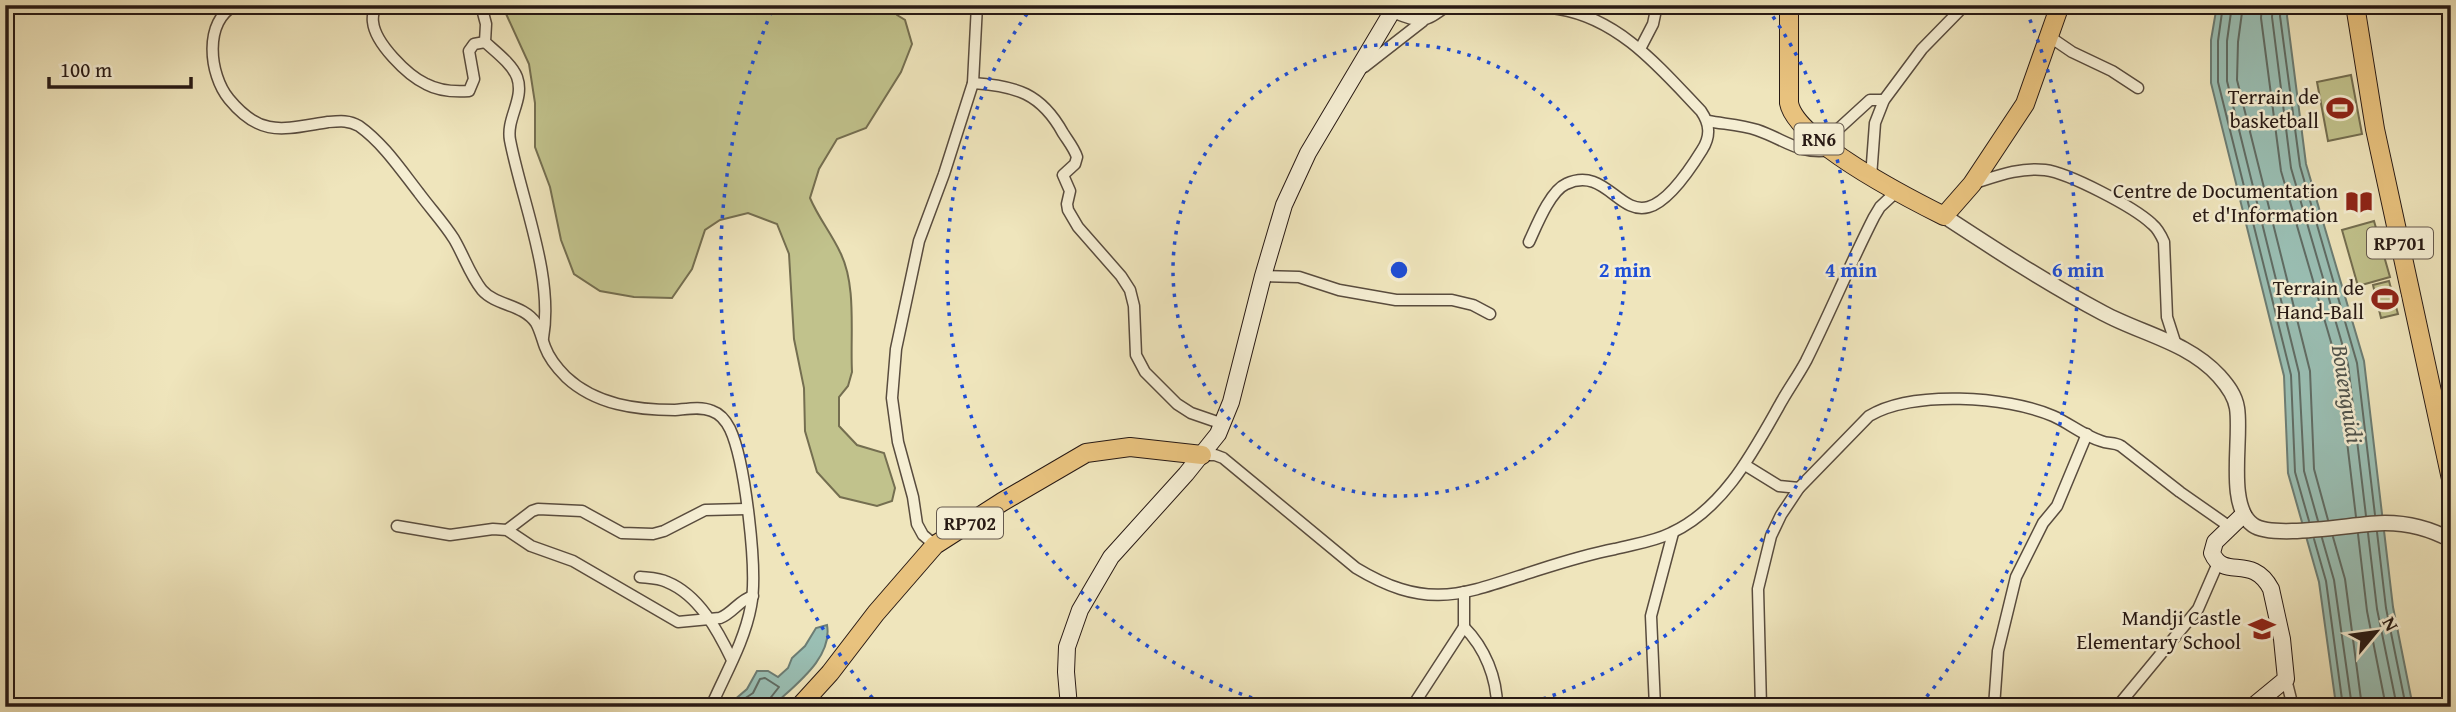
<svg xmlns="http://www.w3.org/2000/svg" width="2456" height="712" font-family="'Gentium Book Plus',serif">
<rect width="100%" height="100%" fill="#efe5bc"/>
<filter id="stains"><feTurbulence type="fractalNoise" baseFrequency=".00286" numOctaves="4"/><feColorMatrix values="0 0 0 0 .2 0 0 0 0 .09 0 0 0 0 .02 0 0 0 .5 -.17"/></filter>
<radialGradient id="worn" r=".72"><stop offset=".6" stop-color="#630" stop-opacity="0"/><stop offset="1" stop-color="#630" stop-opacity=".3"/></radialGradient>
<g fill="#c1c28c" stroke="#746e50" stroke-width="2">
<path d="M502 5H895L897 15 905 20 912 44 901 72 866 128 837 139 819 169 810 198C818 217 831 233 840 252 857 285 850 335 852 372L848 386 839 397V426L857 445 884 453 895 488 892 501 877 506 840 497 817 472 805 431 804 388 794 339 789 254 777 224 748 213 720 220 705 230 692 269 672 298 634 297 600 291 574 274 561 240 550 187 535 147V103L529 64Z"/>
<path d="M2351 75 2362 134 2328 141 2317 82Z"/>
<path d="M2374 221 2390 277 2358 286 2342 230Z"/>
<path d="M2389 281 2398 314 2381 318 2373 285Z"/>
</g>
<g fill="#9abfb4" stroke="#6c7d74" stroke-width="2">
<path d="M2217 5H2289L2287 16 2306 164 2364 361 2393 607 2413 707 2336 705 2319 582 2288 473 2284 376 2211 83V40Z"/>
<path d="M827 625C833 659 793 686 772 707H732L733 701 747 689 757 671H768L778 677 788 668 792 658 805 646 816 628Z"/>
</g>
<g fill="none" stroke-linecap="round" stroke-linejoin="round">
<g stroke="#606c64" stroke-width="2">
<path d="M2223 5 2218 41V82L2291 375 2295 472 2309 521"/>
<path d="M2232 5 2227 41V81L2299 373 2304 471 2318 521"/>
<path d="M2243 5 2238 42 2237 80 2310 371 2314 469 2328 520"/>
<path d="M2262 5 2261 18 2281 171 2338 366 2356 517"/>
<path d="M2273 5 2272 17 2291 168 2348 364 2366 516"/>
<path d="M2282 5 2280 16 2300 166 2357 363 2375 515"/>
<path d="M2377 532 2386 608 2406 707"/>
<path d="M2368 533 2377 609 2397 707"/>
<path d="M2358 534 2367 611 2386 707"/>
<path d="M2333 537 2345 579 2362 707"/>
<path d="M2322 538 2334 580 2352 707"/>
<path d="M2314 539 2326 581 2343 707"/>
<path d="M739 707 744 699 753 693 760 679 765 678 779 687 768 701 767 707"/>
</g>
<defs>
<g id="minor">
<path d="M236 5C203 20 209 75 229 99 261 138 283 129 328 122 340 121 349 120 359 126 383 143 401 170 419 193 430 208 444 223 454 239 464 256 470 275 482 290 496 306 523 304 536 323 540 330 542 339 545 347 549 358 558 369 566 377 596 405 637 410 675 410 687 409 701 406 712 411 721 414 726 421 730 429 745 461 758 571 751 606 745 639 728 669 714 700V707"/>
<path d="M376 5C374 10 372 16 373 22 375 43 407 75 426 84 439 91 455 92 469 91L474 79 469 51 474 44 485 42"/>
<path d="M481 5 486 24 485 42C496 52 512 64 517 77 525 99 506 118 510 140 522 202 554 276 543 338"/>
<path d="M1489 5C1512 10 1536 5 1559 9 1620 19 1661 69 1701 111 1710 124 1711 136 1702 150 1626 273 1622 158 1566 184 1550 191 1536 227 1529 242"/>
<path d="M1392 12C1421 23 1423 24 1448 5"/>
<path d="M2050 37 2072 52 2112 71 2138 88"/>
<path d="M1640 49 1653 24 1657 5"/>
<path d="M1364 67 1423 21"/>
<path d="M973 83C1016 86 1041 93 1063 133 1068 141 1074 148 1077 157L1075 164 1063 175 1070 191 1067 204 1068 210 1078 227 1121 276 1130 290 1134 306 1136 355 1145 372 1177 404 1191 413 1223 424"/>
<path d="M1708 121C1724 124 1742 125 1757 130 1786 140 1799 155 1831 150"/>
<path d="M1823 143 1870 100H1884"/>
<path d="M1871 177 1875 123 1884 100 1922 49 1965 5"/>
<path d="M1975 183C1997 176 2021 167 2045 170 2069 173 2134 207 2152 224 2158 229 2161 235 2164 242L2167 317 2176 345"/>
<path d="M1263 276 1299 277 1339 290 1396 300H1452L1473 305 1490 314"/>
<path d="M1202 455H1215L1223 458 1356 568C1429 612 1463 594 1538 570 1563 562 1589 554 1615 549 1634 544 1653 542 1671 533 1723 509 1752 454 1779 406 1787 391 1798 376 1806 361 1830 313 1850 264 1874 217L1880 207 1896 192"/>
<path d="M1745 465 1779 486 1799 488"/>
<path d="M397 526 450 535 493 529 507 530 531 546 573 561 678 622 720 618C733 613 739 600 753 596"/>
<path d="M507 530 532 511 538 509 582 511 622 533 653 534 664 531 705 510 746 509"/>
<path d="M935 545 923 535 917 524 913 497 898 442 892 398 896 349 919 241 944 174 973 83 977 5"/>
<path d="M640 577C649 578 659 578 667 582 699 595 718 631 732 660"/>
<path d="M1464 627C1485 648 1497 678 1497 707"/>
<path d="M2286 679 2293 707"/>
<path d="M1412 707 1464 627V592"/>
<path d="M1655 707 1651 616 1673 533"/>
<path d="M1761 707 1758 589 1771 536 1781 515 1799 488 1869 416C1912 390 2007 396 2053 416 2069 423 2084 436 2101 441 2108 444 2114 442 2121 446L2180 492 2230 527"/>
<path d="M1994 707 1998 651 2016 577 2043 523 2057 506 2087 434"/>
<path d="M2117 707 2198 609 2218 563"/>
</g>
<path id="tertiary" d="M1944 216C1996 250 2048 284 2103 313 2142 334 2188 342 2219 376 2227 385 2235 395 2237 408 2242 438 2226 506 2253 525 2274 540 2356 523 2385 523 2409 523 2429 528 2451 540"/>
<g id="secondary">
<path d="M2243 515 2215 542 2212 553C2224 581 2252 553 2271 589L2282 639 2286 679 2252 707"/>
<path d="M1069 707 1066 672 1067 647 1080 610 1111 557 1186 474 1218 434 1231 402 1263 276 1284 205 1308 153 1396 5"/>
</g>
<g id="primary">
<path d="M2355 5 2375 129 2451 479"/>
<path d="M799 707 830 673 876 613 935 545 1002 502 1086 453 1130 447 1202 455"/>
</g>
<path id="trunk" d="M1789 5V103C1796 141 1910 199 1944 216L1972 184 2025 104 2060 5"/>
</defs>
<use href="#minor" stroke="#594c3e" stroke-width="13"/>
<use href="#tertiary" stroke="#594c3e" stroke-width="17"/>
<use href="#secondary" stroke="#271914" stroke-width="18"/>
<use href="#primary" stroke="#271914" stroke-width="20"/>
<use href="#trunk" stroke="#271914" stroke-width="20"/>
<use href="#minor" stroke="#f5eed3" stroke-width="10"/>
<use href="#tertiary" stroke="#f5eed3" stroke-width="14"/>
<use href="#secondary" stroke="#f5eed3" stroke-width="16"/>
<use href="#primary" stroke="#e8c27e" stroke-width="18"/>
<use href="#trunk" stroke="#e8c27e" stroke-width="18"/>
</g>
<g fill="none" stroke="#1d4ed8" stroke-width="3.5" stroke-dasharray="3.5 7">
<circle cx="1399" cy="270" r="226"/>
<path d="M1282 707A452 452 0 0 1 1031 8M1767 8A452 452 0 0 1 1516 707"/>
<path d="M879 706A679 679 0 0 1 772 10M2026 10A679 679 0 0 1 1919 706"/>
</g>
<defs>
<symbol id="stadium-bare" viewBox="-9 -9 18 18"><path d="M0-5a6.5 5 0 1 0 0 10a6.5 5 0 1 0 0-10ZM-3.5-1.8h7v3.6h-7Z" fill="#8f2418" stroke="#f5eed3" stroke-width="2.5" paint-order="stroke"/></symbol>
<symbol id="library-bare" viewBox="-9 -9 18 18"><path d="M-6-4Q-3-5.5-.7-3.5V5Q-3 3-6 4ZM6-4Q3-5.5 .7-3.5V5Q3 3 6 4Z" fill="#8f2418" stroke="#f5eed3" stroke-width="2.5" paint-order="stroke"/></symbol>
<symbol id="school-bare" viewBox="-9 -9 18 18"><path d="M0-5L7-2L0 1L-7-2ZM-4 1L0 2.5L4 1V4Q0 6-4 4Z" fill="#8f2418" stroke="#f5eed3" stroke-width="2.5" paint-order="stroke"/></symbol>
</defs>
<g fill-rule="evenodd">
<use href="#stadium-bare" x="2321" y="89" width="38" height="38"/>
<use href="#library-bare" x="2340" y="183" width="38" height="38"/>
<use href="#stadium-bare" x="2366" y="280" width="38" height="38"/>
<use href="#school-bare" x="2243" y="610" width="38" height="38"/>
</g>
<g text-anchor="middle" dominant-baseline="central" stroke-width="5" stroke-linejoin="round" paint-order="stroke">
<g fill="#f5eed3" stroke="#65594d" stroke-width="2">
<rect x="1794.5" y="123.5" width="49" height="31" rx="5"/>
<rect x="2367" y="227.5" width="66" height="31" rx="5"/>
<rect x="937" y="507.5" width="66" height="31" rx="5"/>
</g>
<g font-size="19" font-weight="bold" fill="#271914">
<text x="1819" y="139">RN6</text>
<text x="2400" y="243">RP701</text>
<text x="970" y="523">RP702</text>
</g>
<g font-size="21" fill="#271914" stroke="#f5eed3" text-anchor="end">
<text x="2319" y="96">Terrain de<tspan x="2319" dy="24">basketball</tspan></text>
<text x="2338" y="190">Centre de Documentation<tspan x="2338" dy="24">et d'Information</tspan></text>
<text x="2364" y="287">Terrain de<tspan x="2364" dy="24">Hand-Ball</tspan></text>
<text x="2241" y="617">Mandji Castle<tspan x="2241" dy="24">Elementary School</tspan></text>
</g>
<g font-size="23" font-style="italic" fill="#4f534c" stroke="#f5eed3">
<text transform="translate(2348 394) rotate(81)">Bouenguidi</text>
</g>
</g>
<circle cx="1399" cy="270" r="10" fill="#1d4ed8" stroke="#f5eed3" stroke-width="3.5"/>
<g font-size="21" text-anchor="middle" font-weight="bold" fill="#1d4ed8" stroke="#f5eed3" stroke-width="5" stroke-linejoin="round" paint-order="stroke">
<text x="1625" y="277">2 min</text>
<text x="1851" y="277">4 min</text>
<text x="2078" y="277">6 min</text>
</g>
<rect width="2456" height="712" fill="none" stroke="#efe5bc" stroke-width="28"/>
<rect x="7" y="7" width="2442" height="698" fill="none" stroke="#271914" stroke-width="3.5"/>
<rect x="14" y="14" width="2428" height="684" fill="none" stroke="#271914" stroke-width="2"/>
<g transform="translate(2376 632) rotate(61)" stroke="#f5eed3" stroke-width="5" paint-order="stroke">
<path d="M0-5L12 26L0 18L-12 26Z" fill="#271914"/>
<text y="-10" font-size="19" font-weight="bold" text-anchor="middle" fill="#271914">N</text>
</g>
<path d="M49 77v10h142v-10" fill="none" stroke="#271914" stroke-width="3.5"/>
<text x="60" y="77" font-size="21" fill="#271914" stroke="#f5eed3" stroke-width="5" paint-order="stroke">100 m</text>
<rect width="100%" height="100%" filter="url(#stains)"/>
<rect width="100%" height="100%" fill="url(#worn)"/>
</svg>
